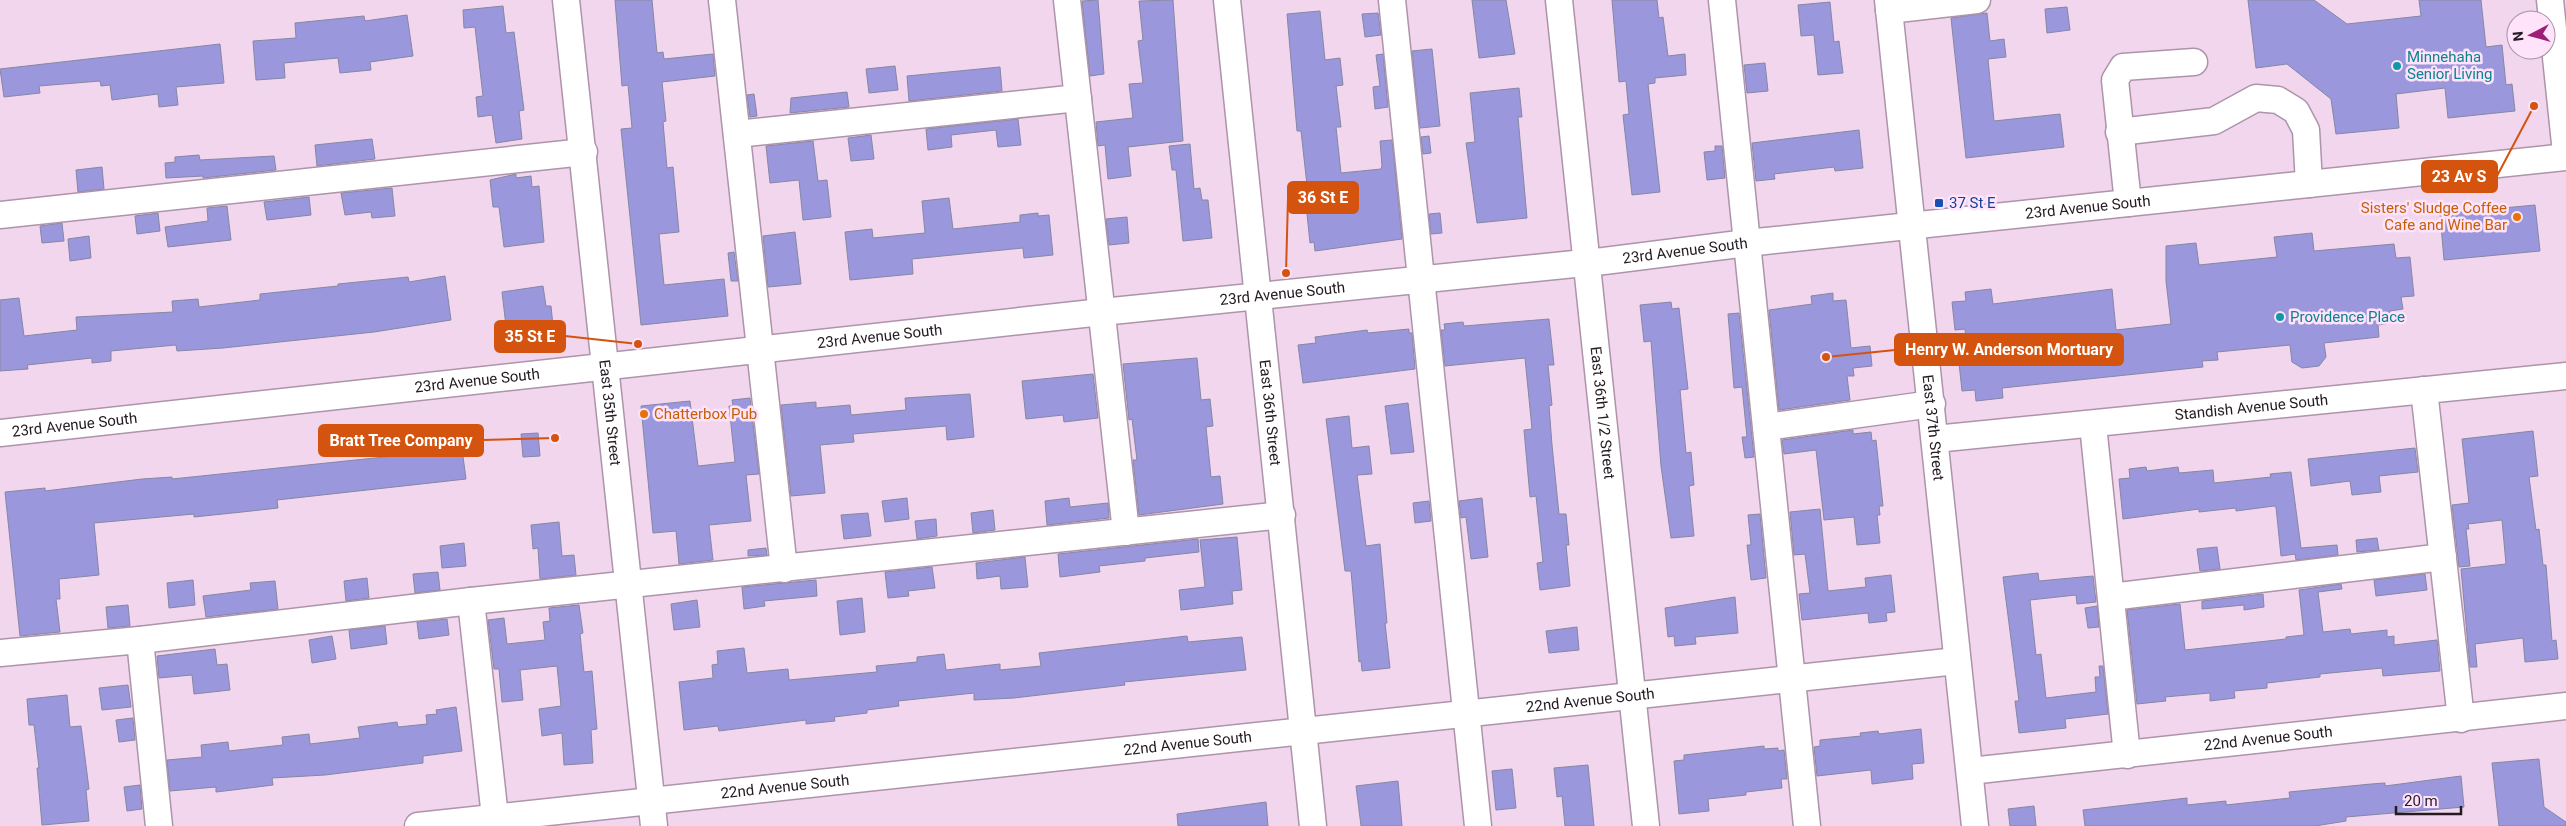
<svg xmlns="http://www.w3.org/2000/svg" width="2566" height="826" font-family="Roboto,sans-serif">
<rect width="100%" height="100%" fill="#f1d6ee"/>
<g fill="#9b97dc" stroke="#8786a4">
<path d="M615 0H652L657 53 663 52 664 59 713 54 715 76 662 82 666 121 663 122 667 168 673 167 679 232 659 234 664 285 724 279 728 316 641 325 621 129 632 128 628 85 622 86Z"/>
<path d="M1098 0 1104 74 1090 76 1082 1Z"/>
<path d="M1173 0 1183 141 1128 147 1131 176 1108 179 1105 145 1098 146 1096 122 1133 118 1129 84 1143 83 1138 41 1143 40 1139 1Z"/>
<path d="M1472 0H1506L1515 54 1479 58Z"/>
<path d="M1612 0H1657L1659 18 1663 17 1668 56 1685 54 1686 75 1655 78V83L1648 84 1660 192 1632 195 1623 115 1629 114 1626 81 1619 82Z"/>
<path d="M2248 0H2314L2347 24 2421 16 2419 0H2481L2486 47 2502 45 2506 85 2512 84 2515 111 2448 118 2445 88 2396 94 2399 128 2336 134 2331 99 2287 64 2256 68Z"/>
<path d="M1830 2 1834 42 1839 41 1843 73 1818 75 1814 35 1801 36 1798 5Z"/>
<path d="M503 6 506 33 514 32 524 110 519 111 522 139 496 143 492 115 478 117 476 97 483 96 475 27 464 28 463 10Z"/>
<path d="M2067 7 2070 30 2047 33 2045 9Z"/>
<path d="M1320 11 1325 60 1340 58 1343 85 1336 86 1341 127H1336L1341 173 1381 169 1382 166 1380 141 1392 140 1402 239 1315 251 1314 242 1310 243 1304 185H1307L1301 131H1297L1287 14Z"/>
<path d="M1378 13 1381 35 1365 37 1362 14Z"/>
<path d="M1987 13 1990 41 2004 39 2006 57 1988 59 1994 121 2060 114 2064 147 1966 158 1951 18Z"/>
<path d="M407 15 413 56 370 62 371 70 340 73 338 58 284 63 285 78 256 80 253 41 296 38 295 23 364 16 365 21Z"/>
<path d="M220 44 224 83 176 87 178 105 159 107 158 94 112 100 110 85 101 86 100 81 39 86 40 93 4 97 0 69Z"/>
<path d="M1432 49 1440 126 1420 128 1412 51Z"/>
<path d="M1383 54 1388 107 1375 109 1373 87 1380 86 1376 55Z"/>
<path d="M1765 63 1768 91 1747 93 1744 65Z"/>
<path d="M895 66 898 90 869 93 866 69Z"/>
<path d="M1000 67 1002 91 909 101 907 76Z"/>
<path d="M1519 88 1522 117H1518L1527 218 1477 223 1466 143 1475 142 1470 93Z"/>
<path d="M847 92 849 107 790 113 791 98Z"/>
<path d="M754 94 757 116 750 117 747 95Z"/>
<path d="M1018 119 1021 145 998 147 996 130 951 135 952 147 928 150 926 129Z"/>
<path d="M1859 130 1863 168 1835 171 1834 167 1774 174 1775 179 1756 181 1752 143Z"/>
<path d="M871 135 874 159 851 161 848 138Z"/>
<path d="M1429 136 1431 153 1423 154 1421 137Z"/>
<path d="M372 139 375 159 317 166 315 145Z"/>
<path d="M813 141 818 181 827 180 831 217 803 220 799 180 770 183 766 146Z"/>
<path d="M1190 144 1194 189 1200 188 1202 200H1208L1212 238 1183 241 1176 170H1172L1169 146Z"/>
<path d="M1715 146H1722L1725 178 1707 180 1704 152 1715 151Z"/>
<path d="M199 155 200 160 274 156 276 170 203 178V176L166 178 165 163 175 162V157Z"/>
<path d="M102 167 104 189 78 192 76 170Z"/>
<path d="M516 174V178L531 176 532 187 539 186 544 242 504 247 499 207H493L490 180Z"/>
<path d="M392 188 395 216 372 218 371 212 345 215 341 193Z"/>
<path d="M309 197 311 215 267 220 264 202Z"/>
<path d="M949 198 953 229 1020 222V215L1038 213V216L1049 215 1053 255 1024 258 1023 248 912 259 913 274 850 280 845 232 872 229 873 238 925 233 922 201Z"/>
<path d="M2535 205 2540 251 2444 260 2440 214Z"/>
<path d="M227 206 231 240 168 247 165 227 208 221 207 208Z"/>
<path d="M158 213 160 231 137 234 135 216Z"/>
<path d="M1440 213 1442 233 1431 234 1429 214Z"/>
<path d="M1127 217 1129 243 1109 245 1106 219Z"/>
<path d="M62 223 64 241 42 243 40 226Z"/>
<path d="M795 232 801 284 768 287 763 236Z"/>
<path d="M2312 233 2314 251 2394 244 2396 258 2410 257 2414 296 2401 297 2403 309 2390 311 2391 323 2378 325 2379 337 2324 343 2326 357 2319 366 2302 368 2292 362 2290 345 2217 352 2218 360 2202 361 2203 367 2002 388 2003 398 1976 401 1975 390 1962 391 1959 363 1968 362 1965 329 1955 330 1952 302 1966 301 1965 292 1991 289 1993 304 2112 289 2116 330 2171 324 2166 281V246L2196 243 2199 265 2277 257 2274 237Z"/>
<path d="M89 236 91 258 70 261 68 239Z"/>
<path d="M734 252 738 281H731L728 253Z"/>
<path d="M445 276 451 320 374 332 223 348 177 351 176 345 111 351V361L92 363V358L27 365 28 369 0 371V300L19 298 24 336 77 330 76 317 173 312 172 301 198 299 199 307 260 300V294L338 286V284L408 277 409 282Z"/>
<path d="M543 286 546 306H551L553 326 532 328 531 322 506 326 502 292Z"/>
<path d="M1833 293V301L1846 300 1851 348 1870 346 1872 366 1853 368 1854 376H1847L1850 400 1779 410 1769 310 1812 304 1811 296Z"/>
<path d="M1671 302 1672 309 1679 308 1688 389 1680 390 1686 453 1691 452 1694 485 1689 486 1694 536 1671 538 1661 466 1651 341 1644 342 1640 305Z"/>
<path d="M1739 313 1754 457 1745 458 1742 437H1747L1742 387 1734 388 1728 314Z"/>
<path d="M1549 319 1554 365H1548L1552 405 1549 406 1552 445 1559 514H1566L1569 545H1566L1570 586 1540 590 1537 563 1543 562 1536 496 1530 497 1524 430 1532 429 1525 358 1445 366 1441 330H1445L1444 324 1463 322 1464 326Z"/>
<path d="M1409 329V333H1412L1415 369 1303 383 1298 345 1316 343 1315 337 1367 330 1368 333Z"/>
<path d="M1197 358 1201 400 1210 399 1213 426 1206 427 1211 477 1220 476 1223 504 1139 515 1133 460H1137L1132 419 1129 420 1123 364Z"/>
<path d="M1093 374 1098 418 1064 422 1063 415 1026 419 1022 381Z"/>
<path d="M970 394 974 437 947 440 946 426 853 434 854 442 820 445 825 493 791 496 781 405 816 402V408L850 405 851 415 906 410 905 398Z"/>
<path d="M750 398 759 474 746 475 751 521 709 525 713 560 679 564 676 531 653 533 641 406 690 401 698 466 735 462 729 406H733L732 400Z"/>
<path d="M1408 403 1414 452 1391 454 1385 406Z"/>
<path d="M1349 416 1352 448 1369 446 1372 474 1357 475 1366 546 1380 544 1387 623H1385L1390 668 1362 671 1361 661 1359 662 1351 571H1345L1326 419Z"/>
<path d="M1853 430V434L1871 432 1872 441 1876 440 1883 506H1879L1880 515H1877L1880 543 1857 545 1854 517 1824 520 1816 450 1784 454 1782 440Z"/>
<path d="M2533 431 2538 476 2529 477 2536 530 2539 529 2543 565H2546L2552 641 2556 640 2558 659 2525 662 2523 638 2475 644 2477 667H2470L2461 569 2506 564 2502 520 2468 524 2469 529H2466L2470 566 2459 567 2452 505 2469 503 2462 439Z"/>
<path d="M538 433 540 456 523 457 521 434Z"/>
<path d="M2415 448 2418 472 2379 476 2381 492 2352 495 2350 481 2311 486 2308 459Z"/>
<path d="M462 449 466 479 277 500 278 508 242 512 194 517V514L94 523 99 575 59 579 60 599H56L60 632 20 636 5 492 45 488V491L142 479 172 477V479Z"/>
<path d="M2146 467 2147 471 2178 467 2179 473 2213 470 2214 483 2271 477 2270 474 2291 472 2301 548 2337 545 2338 555 2296 560 2295 554 2281 556 2276 507 2274 506 2236 511V508L2199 512V509L2123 519 2119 479 2130 478 2129 469Z"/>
<path d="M907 498 909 519 885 522 882 501Z"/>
<path d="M1069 498 1070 507 1108 503 1109 518 1047 525 1045 501Z"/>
<path d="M1482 498 1488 557 1471 559 1466 517 1461 518 1459 501Z"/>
<path d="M1429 501 1431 521 1415 523 1413 503Z"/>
<path d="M1820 509 1828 591 1866 587 1865 578 1891 575 1895 612 1886 613 1887 621 1869 623 1868 613 1802 620 1799 594 1810 593 1805 554 1794 555 1790 512Z"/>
<path d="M993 510 995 530 973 533 971 513Z"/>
<path d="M868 513 871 536 844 539 841 515Z"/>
<path d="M1760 514 1766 578 1751 580 1747 545H1751L1748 515Z"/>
<path d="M936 519 937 536 917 539 915 521Z"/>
<path d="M559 522 562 556 574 555 576 575 540 579 538 548 533 549 531 525Z"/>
<path d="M1237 537 1242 590 1232 591 1233 604 1181 610 1179 590 1205 587 1200 540Z"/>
<path d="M2377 538 2379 550 2357 552 2356 540Z"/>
<path d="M1198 539 1199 552 1145 558V561L1099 566 1100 572 1060 577 1058 554Z"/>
<path d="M464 543 466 566 442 568 440 546Z"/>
<path d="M2217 547 2220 569 2200 571 2197 549Z"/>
<path d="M766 548 767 555 748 556V550Z"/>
<path d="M1025 557 1028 587 1001 589 1000 576 977 579 976 563Z"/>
<path d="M932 567 935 588 908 591 909 596 888 598 885 572Z"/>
<path d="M438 572 440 590 415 593 413 574Z"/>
<path d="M2038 573 2039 581 2093 576 2096 602 2077 604 2076 595 2030 600 2036 655 2041 654 2046 698 2096 692 2095 677H2100L2099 666H2103L2108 714 2065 719 2066 728 2019 733 2015 701H2019L2003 577Z"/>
<path d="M2425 574 2427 590 2376 596 2374 580Z"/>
<path d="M367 578 369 598 346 601 344 581Z"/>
<path d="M193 580 195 605 169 608 167 583Z"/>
<path d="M816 580 817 596 764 601 765 606 744 609 742 587Z"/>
<path d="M275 581 278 609 206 617 203 596 251 590 250 583Z"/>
<path d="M2341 584 2342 589 2318 592 2323 632 2350 629 2351 634 2387 630V637L2394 636V645L2437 640 2440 671 2383 676 2382 668 2320 674V677L2267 683V688L2234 691 2235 698 2210 701V693L2165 697 2166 701 2137 704 2127 610 2180 604 2185 650 2286 639V637L2304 635 2299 590Z"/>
<path d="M2263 594 2264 607 2244 610V605L2202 609V601Z"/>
<path d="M1735 597 1738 633 1695 637 1696 644 1675 646 1674 636 1668 637 1665 608Z"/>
<path d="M862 598 865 632 840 635 837 601Z"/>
<path d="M697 600 700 627 674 630 671 604Z"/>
<path d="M128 605 130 626 108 628 106 607Z"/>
<path d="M579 605 583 633 580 634 584 672 592 671 597 729 591 730 593 763 564 765 562 733 542 736 539 709 561 706 557 666 520 670 523 700 502 702 499 669H494L488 620 504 618 507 644 545 640 543 622 550 621 549 608Z"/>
<path d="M2097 606 2099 627 2088 628 2085 608Z"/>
<path d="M447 619 449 635 419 639 417 622Z"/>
<path d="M385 626 387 644 351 649 349 630Z"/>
<path d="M1577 627 1579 650 1549 653 1546 631Z"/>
<path d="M332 636 336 659 312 663 309 640Z"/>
<path d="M1187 636 1188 642 1242 637 1246 670 1124 682 1125 685 1014 698 974 700V693L898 701 899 706 867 710V713L834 717 835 721 806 724V720L719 731 718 726 684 730 679 682 713 678 712 665 718 664 717 651 744 648 747 673 788 669 789 680 877 672 876 666 917 662V657L944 654 946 670 1000 664V670L1041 666 1039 653Z"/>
<path d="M215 649 217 665 227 664 230 690 194 694 192 675 159 678 157 656Z"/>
<path d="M128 685 131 707 102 710 99 688Z"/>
<path d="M67 695 70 727 81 726 89 789 86 790 89 821 42 825 37 768H39L34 725H29L27 699Z"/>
<path d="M456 707 462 751 423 756V763L325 775 272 778 273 785 233 790 216 792V787L170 791 167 760 202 757 201 745 228 742 229 751 283 745 282 737 309 734 310 744 360 738 358 727 397 722 398 727 427 724 426 715 437 714 436 710Z"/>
<path d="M133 718 135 740 119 742 116 720Z"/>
<path d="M1921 729 1924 763 1912 764 1913 779 1872 784 1871 770 1817 776 1814 747 1820 746V740L1861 736 1860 733 1878 731 1879 734Z"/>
<path d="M1764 746V749L1778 748V751L1784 750 1787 779H1781L1782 788 1746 792V795L1708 799 1709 811 1679 814 1674 761 1684 760V755Z"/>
<path d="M2539 759 2544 807 2566 822V826H2499L2492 763Z"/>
<path d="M1588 765 1594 826H1565L1562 796 1557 797 1554 768Z"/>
<path d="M1512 769 1516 808 1496 810 1492 771Z"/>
<path d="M2461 776 2464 807 2346 817V821L2315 826H2085L2083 810 2187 798V805L2226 801V805L2290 798 2289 792 2371 784 2385 783V786Z"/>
<path d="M1398 781 1402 826H1361L1356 786Z"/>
<path d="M140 785 142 809 127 811 124 787Z"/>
<path d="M1266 802 1268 826H1178L1177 814Z"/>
<path d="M2034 806 2036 826H2010L2008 809Z"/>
</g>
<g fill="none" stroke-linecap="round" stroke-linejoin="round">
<defs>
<g id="minor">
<path id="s1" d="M566 0 654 826"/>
<path d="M722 0 784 569"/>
<path d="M1067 0 1126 532"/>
<path id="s2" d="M1227 0 1313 826"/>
<path d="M1392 0 1478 826"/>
<path id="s3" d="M1559 0 1646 826"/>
<path d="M1722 0 1807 826"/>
<path id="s4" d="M1888 0 1975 826"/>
<path d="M2550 0 2566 153"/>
<path d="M1889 10 1977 0"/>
<path d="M2119 132 2214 121 2256 98 2278 100 2296 111 2306 130 2309 184"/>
<path d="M737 134 1078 98"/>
<path d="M2128 203 2115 80 2123 67 2194 62"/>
<path d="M0 215 584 152"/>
<path d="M2424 390 2461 719"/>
<path d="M2093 425 2127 755"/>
<path d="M1766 427 1932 404"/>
<path id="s5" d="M0 433 1102 312 1604 261 1747 243 2566 157"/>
<path id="s6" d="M1935 439 2566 376"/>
<path d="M2111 597 2443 557"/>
<path d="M471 601 496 826"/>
<path d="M140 640 159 826"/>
<path d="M0 653 140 640 471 601 1282 515"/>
<path id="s7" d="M1970 771 2566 706"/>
<path id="s8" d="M418 826 1957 661"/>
</g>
</defs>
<use href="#minor" stroke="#ad94aa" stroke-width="29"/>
<use href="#minor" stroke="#fff" stroke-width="26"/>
</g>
<g fill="#0f9aa8" stroke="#fee3fb" stroke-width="2">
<circle cx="2397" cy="66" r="5"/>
<circle cx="2280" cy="317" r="5"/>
</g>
<rect fill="#1a4fb4" stroke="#fee3fb" stroke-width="2" x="1934" y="198" width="10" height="10" rx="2.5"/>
<g fill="#e8710a" stroke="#fee3fb" stroke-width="2">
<circle cx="2517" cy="217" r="5"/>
<circle cx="644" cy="414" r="5"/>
</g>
<g text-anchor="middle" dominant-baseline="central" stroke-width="5" stroke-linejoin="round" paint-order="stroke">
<g font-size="15" fill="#0d838f" stroke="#fee3fb" text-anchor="start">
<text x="2407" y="57">Minnehaha<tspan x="2407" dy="17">Senior Living</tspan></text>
<text x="2290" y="317">Providence Place</text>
</g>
<g font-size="15" fill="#164399" stroke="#fee3fb" text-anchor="start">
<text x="1949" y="203">37 St E</text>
</g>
<g font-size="15" fill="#231a22" stroke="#fee3fb">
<text stroke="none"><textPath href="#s5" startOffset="2100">23rd Avenue South</textPath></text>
<text stroke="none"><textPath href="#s5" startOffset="1695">23rd Avenue South</textPath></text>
<text stroke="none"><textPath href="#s5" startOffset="1290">23rd Avenue South</textPath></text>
<text stroke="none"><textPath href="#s5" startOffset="885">23rd Avenue South</textPath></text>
<text stroke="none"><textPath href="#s5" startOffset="480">23rd Avenue South</textPath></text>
<text stroke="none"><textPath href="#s6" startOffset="318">Standish Avenue South</textPath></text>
<text stroke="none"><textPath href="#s1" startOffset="415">East 35th Street</textPath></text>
<text stroke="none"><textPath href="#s2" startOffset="415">East 36th Street</textPath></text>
<text stroke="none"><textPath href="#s3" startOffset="415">East 36th 1/2 Street</textPath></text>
<text stroke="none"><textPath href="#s5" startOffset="75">23rd Avenue South</textPath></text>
<text stroke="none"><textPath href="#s4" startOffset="430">East 37th Street</textPath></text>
<text stroke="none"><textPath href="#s8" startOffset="1179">22nd Avenue South</textPath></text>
<text stroke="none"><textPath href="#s7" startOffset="300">22nd Avenue South</textPath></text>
<text stroke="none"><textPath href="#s8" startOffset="774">22nd Avenue South</textPath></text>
<text stroke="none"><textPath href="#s8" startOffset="369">22nd Avenue South</textPath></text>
</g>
<g font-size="15" fill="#c56008" stroke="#fee3fb" text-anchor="end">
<text x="2507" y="208">Sisters' Sludge Coffee<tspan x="2507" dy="17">Cafe and Wine Bar</tspan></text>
<text x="654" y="414" text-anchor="start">Chatterbox Pub</text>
</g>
</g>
<path fill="none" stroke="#d4530e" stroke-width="2" d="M2534 106L2497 176M1286 273L1288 198M638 344L565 336M1826 357L1895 350M555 438L483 440"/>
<g fill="#d4530e" stroke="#fee3fb" stroke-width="2">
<circle cx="2534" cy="106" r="5"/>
<circle cx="1286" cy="273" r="5"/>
<circle cx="638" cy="344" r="5"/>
<circle cx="1826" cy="357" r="5"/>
<circle cx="555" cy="438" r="5"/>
</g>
<g fill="#d4530e" stroke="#d4530e" stroke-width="2">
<rect x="2422" y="161" width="75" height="31" rx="5"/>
<rect x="1288" y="182" width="70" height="31" rx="5"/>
<rect x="495" y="321" width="70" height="31" rx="5"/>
<rect x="1895" y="334" width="228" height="31" rx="5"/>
<rect x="319" y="425" width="164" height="31" rx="5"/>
</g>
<g font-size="16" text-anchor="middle" font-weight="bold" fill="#fff">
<text x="2459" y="182">23 Av S</text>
<text x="1323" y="203">36 St E</text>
<text x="530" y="342">35 St E</text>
<text x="2009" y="355">Henry W. Anderson Mortuary</text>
<text x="401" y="446">Bratt Tree Company</text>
</g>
<g transform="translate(2531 35) rotate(264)"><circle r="24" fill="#fee3fb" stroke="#a693a4"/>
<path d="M0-4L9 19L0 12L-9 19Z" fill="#9c1f75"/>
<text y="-8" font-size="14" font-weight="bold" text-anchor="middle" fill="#231a22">N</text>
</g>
<path d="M2396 806v8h65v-8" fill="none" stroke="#231a22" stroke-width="2.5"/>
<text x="2404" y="806" font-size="15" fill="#231a22" stroke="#fee3fb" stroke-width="4" paint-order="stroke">20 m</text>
</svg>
